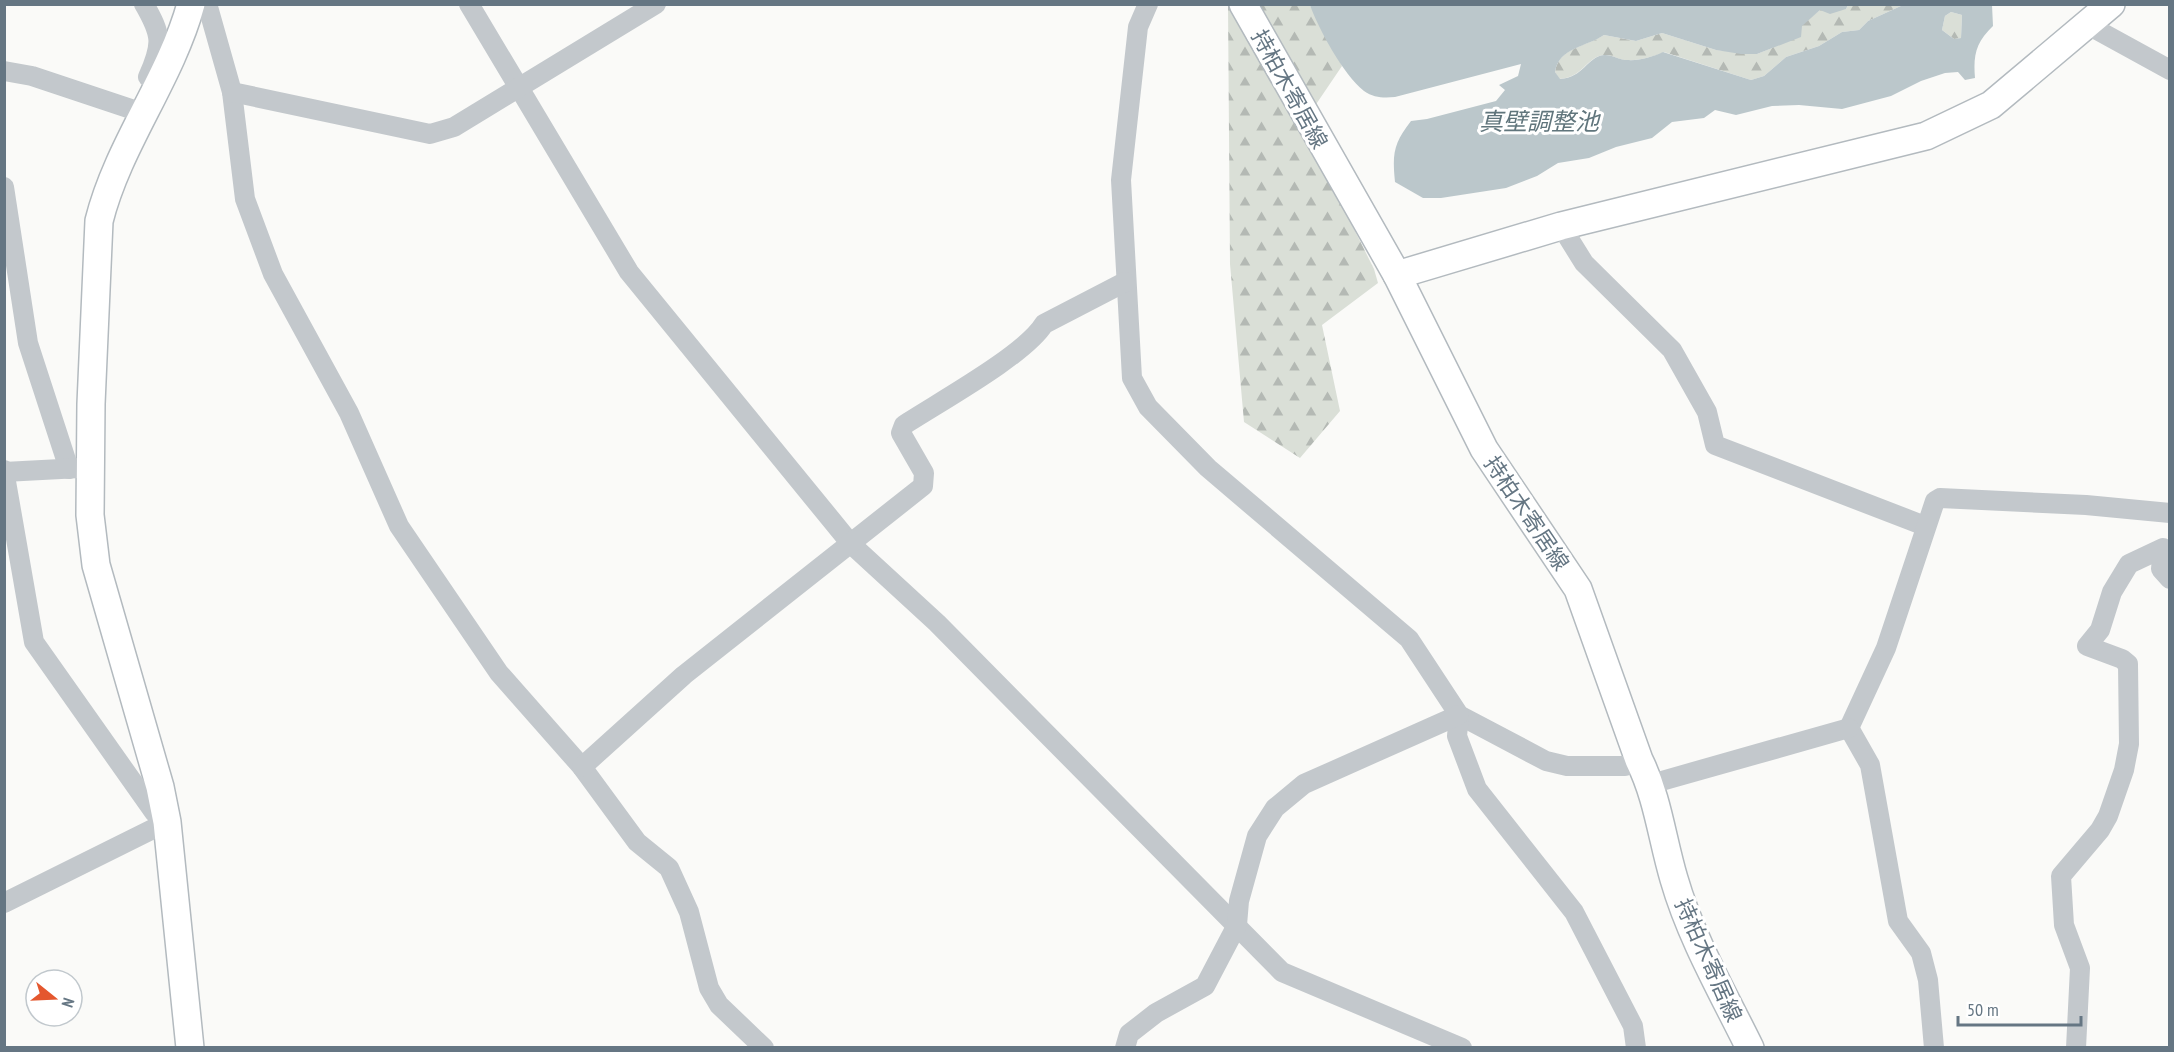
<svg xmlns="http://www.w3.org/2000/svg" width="2174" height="1052" font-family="'PT Sans Narrow','Noto Sans JP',sans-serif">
<defs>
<pattern id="forest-firs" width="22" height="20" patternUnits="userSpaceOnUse" patternTransform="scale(1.5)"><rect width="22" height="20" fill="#dadfd7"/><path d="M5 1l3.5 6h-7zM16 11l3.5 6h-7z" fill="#b4b9b4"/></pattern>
</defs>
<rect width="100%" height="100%" fill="#fafaf8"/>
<g fill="url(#forest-firs)">
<path d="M1228 5H1310L1342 66 1302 125 1374 269 1378 283 1322 325 1340 411 1300 458 1244 422 1230 264Z"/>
<path d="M1848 5H1903L1868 21 1859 30 1842 32 1819 46 1786 57 1764 76 1751 80 1664 52C1652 57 1639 61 1626 60 1619 60 1611 54 1604 55 1586 57 1583 78 1559 79L1555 72C1559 47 1586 47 1604 35L1636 41 1662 33 1716 50 1757 54 1772 48 1820 10 1846 9Z"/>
<path d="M1951 12 1962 15 1961 38 1954 39 1942 30 1945 16Z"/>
</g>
<path fill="#bbc7cb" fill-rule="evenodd" d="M1310 5H1848L1846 9 1830 14 1820 10 1802 26 1801 37 1757 54H1741L1716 50 1662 33 1636 41 1604 35C1587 47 1559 47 1555 72L1560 79C1583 78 1587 57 1604 55 1611 54 1619 60 1627 60 1639 61 1652 57 1663 52L1751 80 1764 76 1786 57 1819 46 1842 32 1859 30 1868 21 1903 5H1992L1993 26C1976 42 1973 55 1975 78L1965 80 1958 72 1945 73 1921 81 1891 96 1842 109 1799 105 1772 106 1736 115 1715 110 1704 118 1672 122 1652 138 1616 147 1589 158 1558 163 1537 176 1506 188 1441 198H1423L1395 182C1392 153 1394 143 1411 121L1427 119 1496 101 1505 90 1499 85 1518 76 1521 64 1395 97C1384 98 1374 98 1364 91 1343 74 1319 30 1310 5ZM1951 12 1962 15 1961 38 1954 39 1942 30 1945 16Z"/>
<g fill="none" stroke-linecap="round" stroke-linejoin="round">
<defs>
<g id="secondary">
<path d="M1243 4 1397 275 1484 449 1578 589 1639 760C1658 798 1662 839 1674 879 1691 938 1723 993 1750 1048"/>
<path d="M1397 275 1561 226 1926 136 1991 105 2111 4"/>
<path d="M190 1048 167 822 160 787 96 565 90 515 91 404 99 221C118 145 170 80 191 4"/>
</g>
</defs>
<use href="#secondary" stroke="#b3babf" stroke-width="30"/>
<g stroke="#c3c8cc" stroke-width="20">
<path d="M144 4C162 35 163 44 148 77"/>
<path d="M205 4 208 7 232 92 245 199 273 274 349 413 399 526 499 673 582 767 637 842 669 868 689 912 709 988 719 1005 764 1048"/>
<path d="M469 4 629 272 851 544 937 623 1282 972 1462 1048"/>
<path d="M1148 4 1138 27 1121 180 1132 378 1148 407 1208 468 1409 639 1459 715 1546 761 1567 766H1625L1639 760"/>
<path d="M2088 25 2170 70"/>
<path d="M4 71 32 76 143 113"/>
<path d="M232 92 430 134 454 127 656 4"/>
<path d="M4 187 28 343 69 469"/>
<path d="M1561 226 1584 263 1672 350 1707 412 1715 445 1925 526"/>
<path d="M4 470 34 642 154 812 167 822 4 903"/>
<path d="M4 472 80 468"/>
<path d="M1459 715 1457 736 1477 789 1574 912 1633 1026 1636 1048"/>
<path d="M1849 728 1886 648 1935 501 1940 498 2086 505 2170 513"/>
<path d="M1849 728 1870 765 1898 921 1921 953 1928 980 1934 1048"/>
<path d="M582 767 684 675 923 486 924 473 901 433 904 425C939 402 1025 355 1044 324L1125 282"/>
<path d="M1651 784 1849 728"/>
<path d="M1125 1048 1129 1034 1156 1013 1205 986 1237 925 1239 901 1257 836 1275 808 1304 784 1459 715"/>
<path d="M2076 1048 2080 968 2064 925 2061 876 2100 830 2108 816 2124 770 2129 744 2128 664 2122 659 2087 646 2100 630 2112 592 2129 564 2163 548 2161 569 2170 579"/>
</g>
<use href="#secondary" stroke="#fff" stroke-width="27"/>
</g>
<g text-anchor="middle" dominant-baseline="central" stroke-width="6" stroke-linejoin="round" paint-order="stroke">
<g font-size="22" fill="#657683" stroke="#fff">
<text transform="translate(1290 89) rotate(61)">持柏木寄居線</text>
<text transform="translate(1527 513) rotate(56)">持柏木寄居線</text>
<text transform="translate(1709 960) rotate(66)">持柏木寄居線</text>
</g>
<g font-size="24" font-style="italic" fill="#60757c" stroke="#fff">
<text x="1539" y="121">真壁調整池</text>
</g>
</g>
<rect width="2174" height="1052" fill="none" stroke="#657683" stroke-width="12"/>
<g transform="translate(54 998) rotate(108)"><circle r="28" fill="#ffffff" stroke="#c1c8cd" stroke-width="1.5"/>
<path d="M0-4.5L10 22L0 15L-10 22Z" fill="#e4572e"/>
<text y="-9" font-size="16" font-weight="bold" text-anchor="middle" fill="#657683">N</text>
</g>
<path d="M1958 1016v9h123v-9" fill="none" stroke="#657683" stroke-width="3"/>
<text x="1967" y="1016" font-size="18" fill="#657683" stroke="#ffffff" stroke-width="4.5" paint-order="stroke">50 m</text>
</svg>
